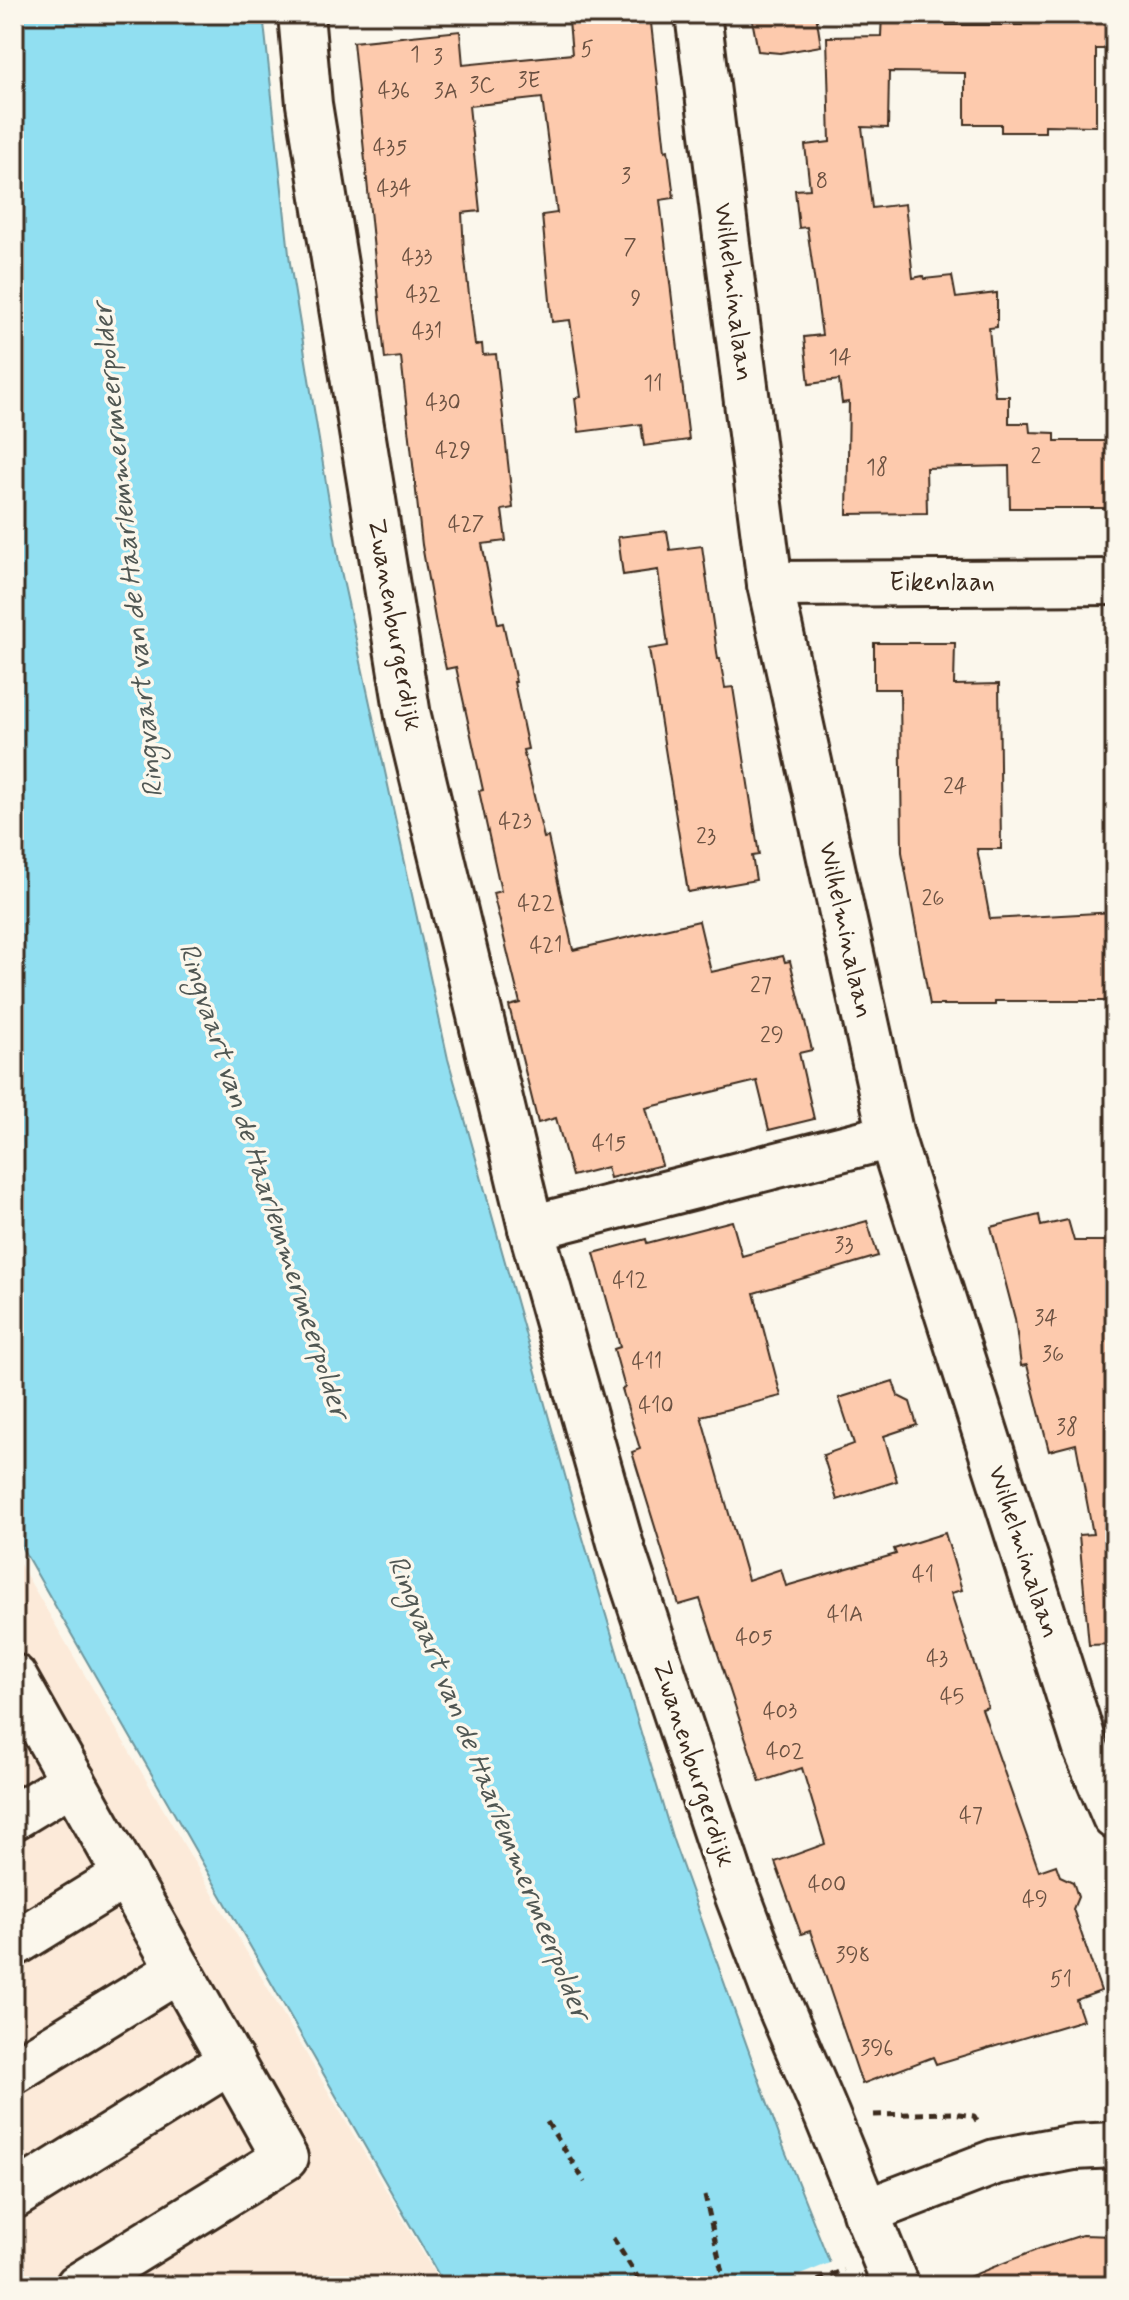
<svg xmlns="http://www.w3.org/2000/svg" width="1129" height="2300" font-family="Mynerve,sans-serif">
<rect width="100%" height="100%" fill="#fbf7ec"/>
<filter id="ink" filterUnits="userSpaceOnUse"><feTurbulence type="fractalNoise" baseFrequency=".0125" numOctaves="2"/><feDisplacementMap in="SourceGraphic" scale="16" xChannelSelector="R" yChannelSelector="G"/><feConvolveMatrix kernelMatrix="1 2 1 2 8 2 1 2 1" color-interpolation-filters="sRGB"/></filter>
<g filter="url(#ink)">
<path fill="#fcead9" d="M14 1554 442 2286H14Z"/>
<path fill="#91dff1" stroke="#6f979d" stroke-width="2" d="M14 14H263L290 263 339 562 448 1059 577 1518 673 1840 780 2138 839 2286H445L14 1534Z"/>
<path fill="#fbf7ec" d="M832 2262 841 2286H773Z"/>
<g fill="#fdcaad" stroke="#3b2a1e" stroke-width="2">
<path d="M637 14H650L665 151 668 150 674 198 660 200 689 440 644 446 641 424 579 432 575 398 581 397 570 320 552 322 542 215 557 213 542 98 469 106 480 211 462 213 464 252 475 345 482 344 483 355 496 354 513 508 502 510 506 541 482 544 498 624 503 623 516 682H514L528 749 523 750 544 838 548 837 573 950 699 921 711 972 783 956 785 962 790 961 812 1050 799 1053 814 1119 769 1130 757 1081 646 1108 662 1165 610 1178 607 1167 572 1176 556 1118 538 1123 509 1006 520 1003 493 893 501 891 479 791 483 790 456 667 446 669 436 624 422 545 401 357 385 359 353 42 460 31 463 65 572 54 569 21Z"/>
<path d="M751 14H816L821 46 780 53 758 51Z"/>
<path d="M882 14H947V25H1022V14H1115V49H1096V126L1045 125V132H1001V124H965V73L889 72 888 128 862 127 872 208 905 204 913 278 923 276 924 279 952 276 956 298 997 293V327L989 328 995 396H1009V423H1029L1030 432 1055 433V441H1115V508H1010L1009 466 926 468 927 513 847 514 849 402 842 403 839 380 809 384 804 337 822 335 807 227 799 228 795 190 810 189 805 145 830 142 827 37 881 36Z"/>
<path d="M667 531 670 550 702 546 718 659H720L725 688 733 687 759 855 752 856 756 880 688 892 649 649 668 646 658 570 623 575 618 537Z"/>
<path d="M874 643H955L954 685 999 684 1001 849H977L990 919 1115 912V1001H995V1005H930L902 852 900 689H874Z"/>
<path d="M1039 1215 1041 1226 1068 1220 1074 1241H1115V1644L1089 1645 1079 1535 1093 1534 1076 1444 1049 1451 1027 1365 1021 1366 1015 1319 991 1227Z"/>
<path d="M732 1221 742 1256 867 1221 878 1256 754 1293 781 1396 701 1416 748 1580 781 1569 786 1586 896 1554 894 1549 945 1533 962 1590 951 1593 988 1707 982 1709 1039 1871 1056 1865 1060 1876 1073 1882 1078 1897 1073 1909 1101 1991 1076 2000 1083 2020 936 2064 933 2057 862 2084 810 1931 801 1934 775 1862 825 1844 802 1768 760 1782 700 1599 679 1605 632 1452 640 1449 622 1389 625 1388 614 1349 620 1347 594 1253 646 1239 647 1243Z"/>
<path d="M893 1381 898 1396 910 1402 917 1425 884 1436 897 1481 837 1500 823 1455 854 1444 839 1398Z"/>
<path d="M1082 2235 1115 2236V2286H951V2284L1039 2249Z"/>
</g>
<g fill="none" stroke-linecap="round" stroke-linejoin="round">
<defs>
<g id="minor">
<path d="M301 14 309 104 408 716 531 1228 623 1553 731 1878 776 1997 827 2116 896 2286"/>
<path d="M698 14 770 584 891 1136 1086 1749 1115 1817"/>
<path d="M770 584 1115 582"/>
<path d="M531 1228 891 1136"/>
<path d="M14 1677 285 2158 78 2286"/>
<path d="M14 1817 73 1781"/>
<path d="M14 1944 126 1875"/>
<path d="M14 2071 179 1970"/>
<path d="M14 2196 231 2061"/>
<path d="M865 2212 995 2162 1074 2147 1115 2145"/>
</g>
</defs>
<use href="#minor" stroke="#3b2a1e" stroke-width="50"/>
<g stroke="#3b2a1e" stroke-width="5" stroke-dasharray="8 6" stroke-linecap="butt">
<path d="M874 2115 952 2113 974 2116 977 2121"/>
<path d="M547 2122 585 2182"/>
<path d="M705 2195 725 2286"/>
<path d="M613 2238 643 2286"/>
<path d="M309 2286 331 2280 368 2286"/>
<path d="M805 2286 844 2270"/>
</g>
<use href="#minor" stroke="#fbf7ec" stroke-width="44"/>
</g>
</g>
<g text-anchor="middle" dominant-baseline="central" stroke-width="7" stroke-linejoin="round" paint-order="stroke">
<g font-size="22" fill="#6c5242">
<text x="587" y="50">5</text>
<text x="415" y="55">1</text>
<text x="438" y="58">3</text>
<text x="529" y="81">3E</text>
<text x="482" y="86">3C</text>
<text x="394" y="91">436</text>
<text x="446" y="92">3A</text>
<text x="390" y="148">435</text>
<text x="626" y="177">3</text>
<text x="822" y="182">8</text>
<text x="394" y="189">434</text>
<text x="630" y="248">7</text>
<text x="417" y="258">433</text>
<text x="423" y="295">432</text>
<text x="636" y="299">9</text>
<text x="427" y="332">431</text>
<text x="840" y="358">14</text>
<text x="653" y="384">11</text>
<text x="443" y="403">430</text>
<text x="453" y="451">429</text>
<text x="1036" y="457">2</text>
<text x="877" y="468">18</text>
<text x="466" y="525">427</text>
<text x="955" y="787">24</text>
<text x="515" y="822">423</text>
<text x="706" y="837">23</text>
<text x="933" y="899">26</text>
<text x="536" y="904">422</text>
<text x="546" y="946">421</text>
<text x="761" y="986">27</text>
<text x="772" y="1036">29</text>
<text x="609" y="1144">415</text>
<text x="844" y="1246">33</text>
<text x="630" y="1281">412</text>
<text x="1046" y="1319">34</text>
<text x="1053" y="1355">36</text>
<text x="647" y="1362">411</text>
<text x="656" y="1406">410</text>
<text x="1067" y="1428">38</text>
<text x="923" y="1575">41</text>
<text x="845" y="1615">41A</text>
<text x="754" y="1638">405</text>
<text x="937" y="1659">43</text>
<text x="952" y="1697">45</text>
<text x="780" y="1712">403</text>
<text x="785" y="1752">402</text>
<text x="971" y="1816">47</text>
<text x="827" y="1885">400</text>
<text x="1035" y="1900">49</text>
<text x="853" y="1956">398</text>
<text x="1061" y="1980">51</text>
<text x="877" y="2049">396</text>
</g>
<g font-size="26" fill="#3b2a1e" stroke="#fbf7ec">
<text transform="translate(733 292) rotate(83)">Wilhelminalaan</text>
<text x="942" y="583">Eikenlaan</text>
<text transform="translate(394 625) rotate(80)">Zwanenburgerdijk</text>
<text transform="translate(845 930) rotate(78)">Wilhelminalaan</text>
<text transform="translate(1023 1552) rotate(72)">Wilhelminalaan</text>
<text transform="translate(693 1764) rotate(72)">Zwanenburgerdijk</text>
</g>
<g font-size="28" font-style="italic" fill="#505753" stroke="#fbf7ec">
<text transform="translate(129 550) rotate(-96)">Ringvaart van de Haarlemmermeerpolder</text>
<text transform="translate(263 1181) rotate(72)">Ringvaart van de Haarlemmermeerpolder</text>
<text transform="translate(488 1788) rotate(68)">Ringvaart van de Haarlemmermeerpolder</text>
</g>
</g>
<rect width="1129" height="2300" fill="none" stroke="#fbf7ec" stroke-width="48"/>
<rect x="24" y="24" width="1081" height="2252" fill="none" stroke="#3b2a1e" stroke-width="3" filter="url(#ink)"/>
</svg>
